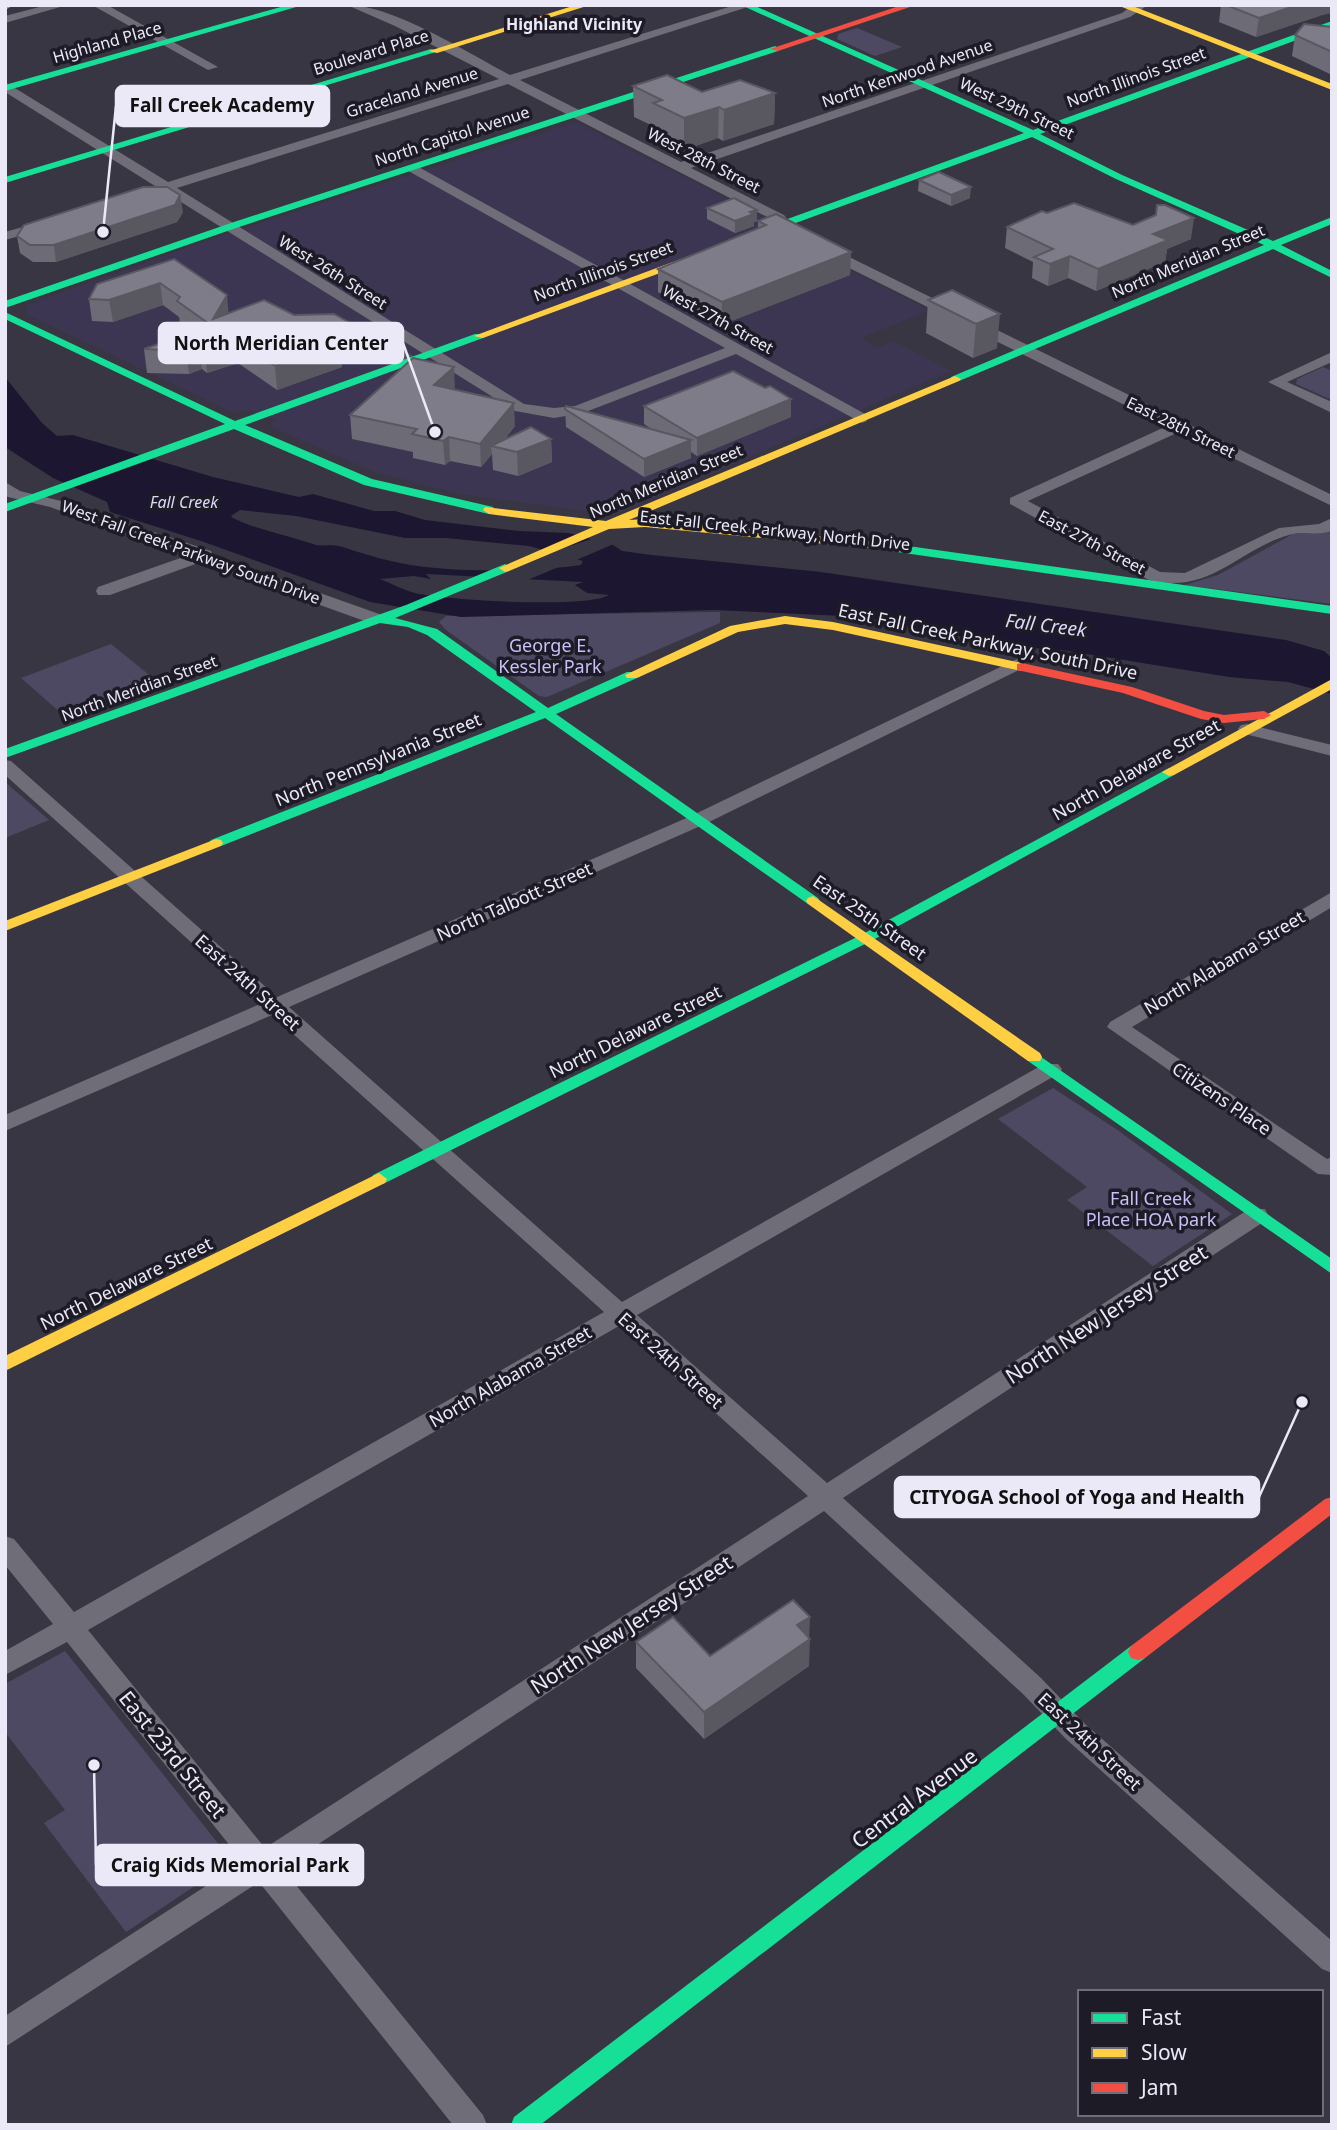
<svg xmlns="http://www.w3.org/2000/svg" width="1337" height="2130" font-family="'Noto Sans',sans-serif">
<rect width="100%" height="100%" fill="#393643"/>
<path fill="#3c3652" d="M576 122 769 220 782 236 929 310 862 338 876 348 894 341 951 371 618 513 608 514 460 494 375 472 271 427 270 424 276 419 250 410 232 412 26 314 27 305 226 234Z"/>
<g fill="#4e4963">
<path d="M857 28 902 47 875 56 837 39 838 34Z"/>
<path d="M1323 367 1332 371V400L1296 384 1297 379Z"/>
<path d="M1332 532V604L1185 585 1218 575 1293 534Z"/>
<path d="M720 612V623L547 697 539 696 446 630 439 622 446 616Z"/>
<path d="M111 644 164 687 70 721 21 678Z"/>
<path d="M5 782 49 820 5 838Z"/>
<path d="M1053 1088 1116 1129 1232 1214 1153 1266 1067 1200 1087 1187 998 1119Z"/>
<path d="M65 1651 232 1861 126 1932 44 1823 65 1810 5 1732V1684Z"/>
</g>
<path fill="#1d1630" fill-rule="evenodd" d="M5 377 42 423 57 436 73 435 213 477 299 497 313 494 374 511H395L425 520 519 531 569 533 613 545 622 551 652 555 821 572 1286 640 1324 651 1332 658V694L1288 682 1229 677 1062 650 1006 646 865 617 714 610 461 617 370 602 204 542 110 512 107 502 53 478 5 447ZM240 510 296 516 405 538H446L529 546 583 561 581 565C534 572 445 573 400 563 379 559 359 552 339 546 331 544 321 547 313 544 287 535 257 530 233 518L231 516ZM426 574 583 582 575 585 587 593 609 595C585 609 446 600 415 593 403 590 391 583 380 579L414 576 431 579Z"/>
<g fill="#393643">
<path d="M597 537 616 543 574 561 549 553Z"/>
<path d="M568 563 518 584 459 580 537 565Z"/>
</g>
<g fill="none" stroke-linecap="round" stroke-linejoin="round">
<path stroke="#54515e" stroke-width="13" stroke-dasharray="13 6" stroke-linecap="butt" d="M367 337 403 359"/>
<path stroke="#54515e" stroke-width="17" stroke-dasharray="17 9" stroke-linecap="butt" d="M400 358 425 373"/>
<g fill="#6f6d77" fill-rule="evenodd">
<path d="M47 5H67L5 23V16Z"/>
<path d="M92 5H107L218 67 208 70Z"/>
<path d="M347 5C393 5 468 53 510 75L735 5H754L520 80 681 162 1122 13 1133 5H1148L1130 17 691 168 784 215 798 233 791 237 779 232 773 220 508 84 177 188 524 404 554 408 575 406 725 348 403 168 415 165 867 415V421L862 423 736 354 583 413 554 418 515 411 165 192H154L155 186 5 92V82L168 182 499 79 395 26Z"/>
<path d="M44 221 51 225 49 228 5 240V232Z"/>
<path d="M821 248H831L1332 495V506L1179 432 1028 501 1160 572 1185 573 1279 528 1319 524 1332 518V531C1317 536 1303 531 1289 535 1237 550 1210 595 1149 580L1010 504V498L1167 426 821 254Z"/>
<path d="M1332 352V362L1287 382 1332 402V413L1268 382Z"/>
<path d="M5 482 20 491 61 501 211 551 213 555 382 615 385 619 376 624 370 623 201 562 110 595H98L96 591 98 587 186 556 50 507 8 497 5 495Z"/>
<path d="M1017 659 1026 664 1023 668 705 824 289 1007 622 1302 1044 1064H1058L1062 1069 1058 1074 637 1315 827 1483 1249 1209H1265L1268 1215 1265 1221 843 1498 1041 1678 1084 1723 1332 1941V1973L1322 1969 1066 1739 1023 1694 824 1511 282 1868 483 2115 487 2125H453L259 1882 5 2047V2016L243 1862 67 1642 5 1675V1651L53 1624 5 1565V1536L14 1539 74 1612 604 1312 272 1015 5 1131V1115L260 1004 5 775V760L11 761 277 997 691 816ZM619 1326 808 1496 265 1848 88 1630Z"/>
<path d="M1247 724 1332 745V756L1241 733 1238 729 1241 725Z"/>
<path d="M1332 892V907L1132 1027 1327 1159 1332 1157V1175L1318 1174 1107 1027 1110 1022Z"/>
</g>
<g fill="#16e098" fill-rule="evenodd">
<path d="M5 5H14L5 10Z"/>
<path d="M288 5H303L5 91V85Z"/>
<path d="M741 5H753L1033 130 1332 21V27L1040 134 1122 175 1273 241 1332 217V224L1281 245 1332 271V278L1273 249 959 381H951V377L1264 245 1116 179 1032 137 757 237H749V233L1024 133Z"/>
<path d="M775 46 780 49 778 51 239 227 5 308V301L231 223Z"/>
<path d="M431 49 439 51 5 183V177Z"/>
<path d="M5 312 235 421 475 334H483V338L245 425 372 479 493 507 495 510 489 514 364 485 234 429 5 512V504L225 424 5 319Z"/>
<path d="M887 543 1332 606V614L883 550V544Z"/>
<path d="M505 564 511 568 509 571 395 618 437 629 548 708 627 672H637V678L556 714 818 898 820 901 818 904H808L545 718 221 846H211L209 843 211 840 536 712 427 635 408 627 380 623 5 758V749L406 605Z"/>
<path d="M1169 768 1174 769 1176 772 1174 775 871 941 385 1183 379 1185 371 1179 373 1175 861 935Z"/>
<path d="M1034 1052 1332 1259V1274L1028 1061 1026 1057Z"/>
<path d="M1138 1644 1145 1646 1148 1652 1145 1658 540 2125H511L514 2117 1131 1646Z"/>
</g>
<g fill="#ffcf43" fill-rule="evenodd">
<path d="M576 5H590L437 53 429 51Z"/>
<path d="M1117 5H1130L1332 84V90Z"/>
<path d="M697 253 702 256 701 258 483 338 474 336Z"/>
<path d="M955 376 961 379 959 381 629 520 645 519 887 543 891 544V550L645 527 609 529 509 571 505 572 499 568 593 527 489 514 483 510 485 507 606 521Z"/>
<path d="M785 616 833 622 1022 663 1029 667 1022 671 833 630 785 624 738 632 637 678H627L625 675 730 626Z"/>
<path d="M1332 679V689L1174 775 1169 776 1162 772Z"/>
<path d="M216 839 221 840 223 843 221 846 5 931V921Z"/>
<path d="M813 896 1040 1053 1042 1057 1040 1061H1028L808 904 806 901 808 898Z"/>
<path d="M379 1173 387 1179 385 1183 5 1371V1356Z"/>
</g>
<g fill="#f24e42" fill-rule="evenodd">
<path d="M902 5H916L778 51 770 49Z"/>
<path d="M1022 663 1132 687 1204 711 1224 715 1264 711 1271 715 1264 719 1224 723 1201 719 1123 693 1017 670V664Z"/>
<path d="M1332 1497V1514L1145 1658 1138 1660 1131 1658 1128 1652 1131 1646 1325 1499Z"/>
</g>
</g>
<g fill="#6d6b76">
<path d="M1221 5H1332L1319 16 1256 37 1219 22Z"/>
<path d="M1332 27V75L1292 56 1295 35Z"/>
<path d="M633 86 702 92 775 93 774 124 723 141 718 138 684 150 653 134V126L634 117Z"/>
<path d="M919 180 970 198 951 206 918 191Z"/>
<path d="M707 208 757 221 754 222V226L735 233 707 219Z"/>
<path d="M183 212 177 222 56 262H33L20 253 17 236Z"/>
<path d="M1047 213 1133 225 1191 239 1167 249 1165 262 1096 291 1068 278 1048 286 1032 278 1033 262 1005 248 1007 227Z"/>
<path d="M758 221 851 252 850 275 721 325 658 292V269L758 228Z"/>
<path d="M174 259 229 313 294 315 359 328 361 351 341 358 342 367 277 390 238 363 207 373 202 369 189 374 147 373 144 349 192 333 180 324 179 317 163 305 113 322 92 321 89 299Z"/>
<path d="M952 290 997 348 973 358 926 333 928 300Z"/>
<path d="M765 388 791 399V417L697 456 691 452V458L644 477 566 427 565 409 653 430 644 424V406Z"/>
<path d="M455 390 515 426 504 440 551 439 552 462 518 476 493 470 492 454 481 467 450 461 445 465 413 458V452L352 439 350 415Z"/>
<path d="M809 1638V1666L704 1739 636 1668V1642L710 1656Z"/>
</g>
<g fill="#595760">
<path d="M1297 5H1332V13L1319 16 1256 37 1259 18Z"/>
<path d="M775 93 774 124 723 141 724 110Z"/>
<path d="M719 107 718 138 684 150V118Z"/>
<path d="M971 187 970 198 951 206V195Z"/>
<path d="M180 195 183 212 177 222 56 262 54 245Z"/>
<path d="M757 210V221L754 222V226L735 233V221L750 212Z"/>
<path d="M1194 218 1191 239 1167 249 1165 262 1096 291 1098 269 1153 234Z"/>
<path d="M851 252 850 275 721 325 722 302Z"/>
<path d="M1070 256 1068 278 1048 286 1050 264Z"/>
<path d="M160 283 163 305 113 322 109 300Z"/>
<path d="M227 295 229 318 213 319Z"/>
<path d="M1000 314 997 348 973 358 976 324Z"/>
<path d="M359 328 361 351 341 358 342 367 277 390 275 366 329 338Z"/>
<path d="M235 340 238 363 207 373 205 350Z"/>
<path d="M199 346 202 369 189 374 186 351Z"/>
<path d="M454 367 455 391 434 385Z"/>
<path d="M791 399V417L697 456V438Z"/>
<path d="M514 403 515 426 497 447 491 446 492 454 481 467 480 444Z"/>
<path d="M449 437 450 461 445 465 443 441Z"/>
<path d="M551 439 552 462 518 476 517 452Z"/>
<path d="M691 440V458L644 477V459Z"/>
<path d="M810 1617 809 1640 810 1639 809 1666 704 1739V1712L797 1625Z"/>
</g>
<g fill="#7f7c89" stroke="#595760" stroke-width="2">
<path d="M1226 5H1297L1259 18Z"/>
<path d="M1304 24 1332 27V52L1295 35Z"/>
<path d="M667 75 702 92 740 80 775 93 724 110 719 107 684 118 653 103 662 100 633 86Z"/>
<path d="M939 172 971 187 951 195 919 180Z"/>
<path d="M143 187H167L180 195 175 205 54 245H30L17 236 24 225Z"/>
<path d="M734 198 757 210 750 212 754 214 735 221 707 208Z"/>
<path d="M1074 203 1133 225 1156 215 1157 205H1165L1194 218 1153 234 1168 240 1098 269 1070 256 1050 264 1034 257 1053 249 1007 227 1042 211 1047 213Z"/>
<path d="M776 214 851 252 722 302 658 269 766 225 758 221Z"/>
<path d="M174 259 227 295 213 319 264 300 294 315 334 314 359 328 329 338 340 344 275 366 235 340 205 350 199 346 186 351 144 349 212 326 177 301 180 297 160 283 109 300 89 299 97 284Z"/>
<path d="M952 290 1000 314 976 324 928 300Z"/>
<path d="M413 358 454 367 434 385 514 403 480 444 449 437 443 441 412 434 417 429 350 415Z"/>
<path d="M733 371 765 388 770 386 791 399 697 438 644 406Z"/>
<path d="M566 406 691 440 644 459 565 409Z"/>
<path d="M531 427 551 439 517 452 491 446Z"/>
<path d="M793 1600 810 1617 797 1625 810 1639 704 1712 636 1642 673 1617 710 1656Z"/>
</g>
<g text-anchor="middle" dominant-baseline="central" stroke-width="7" stroke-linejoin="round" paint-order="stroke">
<g font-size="16" font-weight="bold" fill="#ebe9f8" stroke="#1d1b25">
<text x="574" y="24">Highland Vicinity</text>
</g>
<g font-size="16" fill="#ebe9f8" stroke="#1d1b25">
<text transform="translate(107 42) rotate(-16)">Highland Place</text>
<text transform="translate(371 52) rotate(-17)">Boulevard Place</text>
<text transform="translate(907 73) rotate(-19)">North Kenwood Avenue</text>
<text transform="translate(1136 77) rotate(-20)">North Illinois Street</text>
<text transform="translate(412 92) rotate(-17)">Graceland Avenue</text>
<text transform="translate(1017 108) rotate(25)">West 29th Street</text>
<text transform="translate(452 136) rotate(-18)">North Capitol Avenue</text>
<text transform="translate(704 160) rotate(27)">West 28th Street</text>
<text transform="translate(1188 261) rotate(-23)">North Meridian Street</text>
<text transform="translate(603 271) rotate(-20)">North Illinois Street</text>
<text transform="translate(333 272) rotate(32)">West 26th Street</text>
<text transform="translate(718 319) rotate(29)">West 27th Street</text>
<text transform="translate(1181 427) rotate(26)">East 28th Street</text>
<text transform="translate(666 481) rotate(-23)">North Meridian Street</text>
<text transform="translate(775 530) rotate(6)">East Fall Creek Parkway, North Drive</text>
<text transform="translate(1092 542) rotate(28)">East 27th Street</text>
<text transform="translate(191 552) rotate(20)">West Fall Creek Parkway South Drive</text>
<text transform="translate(139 688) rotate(-20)">North Meridian Street</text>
</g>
<g font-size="16" font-style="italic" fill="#ded8fc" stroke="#1d1b25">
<text x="184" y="502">Fall Creek</text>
</g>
<g font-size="18" fill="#ebe9f8" stroke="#1d1b25">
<text transform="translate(988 641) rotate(12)">East Fall Creek Parkway, South Drive</text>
<text transform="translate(378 759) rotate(-22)">North Pennsylvania Street</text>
<text transform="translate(1136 769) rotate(-29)">North Delaware Street</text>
<text transform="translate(514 901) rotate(-24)">North Talbott Street</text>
<text transform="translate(870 917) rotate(35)">East 25th Street</text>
<text transform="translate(1224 962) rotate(-31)">North Alabama Street</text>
<text transform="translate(248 982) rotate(42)">East 24th Street</text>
<text transform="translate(635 1031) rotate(-26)">North Delaware Street</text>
<text transform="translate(1222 1098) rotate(34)">Citizens Place</text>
<text transform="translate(126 1283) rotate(-26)">North Delaware Street</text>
<text transform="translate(671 1360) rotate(42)">East 24th Street</text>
<text transform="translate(510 1376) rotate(-30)">North Alabama Street</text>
<text transform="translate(1090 1741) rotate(43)">East 24th Street</text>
</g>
<g font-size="18" fill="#cabff9" stroke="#1d1b25">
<text x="550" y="645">George E.<tspan x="550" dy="21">Kessler Park</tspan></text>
<text x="1151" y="1198">Fall Creek<tspan x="1151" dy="21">Place HOA park</tspan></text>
</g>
<g font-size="19" font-style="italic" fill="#ded8fc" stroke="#1d1b25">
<text transform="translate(1046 625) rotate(7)">Fall Creek</text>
</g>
<g font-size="21" fill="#ebe9f8" stroke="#1d1b25">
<text transform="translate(1106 1314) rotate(-33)">North New Jersey Street</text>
<text transform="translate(631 1624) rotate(-33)">North New Jersey Street</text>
<text transform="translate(173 1754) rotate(51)">East 23rd Street</text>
<text transform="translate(914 1798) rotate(-37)">Central Avenue</text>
</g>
</g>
<path fill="none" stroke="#ebe9f8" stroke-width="2.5" d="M103 232L116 106M435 432L403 343M1302 1402L1259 1497M94 1765L96 1865"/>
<g fill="#ebe9f8" stroke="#1d1b25" stroke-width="2.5">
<circle cx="103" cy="232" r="7"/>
<circle cx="435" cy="432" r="7"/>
<circle cx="1302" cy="1402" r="7"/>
<circle cx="94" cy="1765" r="7"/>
</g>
<g fill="#ebe9f8" stroke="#ebe9f8" stroke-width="2.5">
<rect x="116" y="86" width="213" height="40" rx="7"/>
<rect x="159" y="323" width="244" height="40" rx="7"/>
<rect x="895" y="1477" width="364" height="40" rx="7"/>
<rect x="96" y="1845" width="267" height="40" rx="7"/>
</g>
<g font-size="19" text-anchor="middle" font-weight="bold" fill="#111">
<text x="222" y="112">Fall Creek Academy</text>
<text x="281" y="350">North Meridian Center</text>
<text x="1077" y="1504">CITYOGA School of Yoga and Health</text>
<text x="230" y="1872">Craig Kids Memorial Park</text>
</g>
<rect width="1337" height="2130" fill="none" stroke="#ebe9f8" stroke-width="14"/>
<rect x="1078" y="1990" width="245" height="126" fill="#1d1b25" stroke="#6f6d79" stroke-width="2"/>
<rect x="1092" y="2013" width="35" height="10" fill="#16e098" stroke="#6f6d79" stroke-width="2"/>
<text x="1141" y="2025" font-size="21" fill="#ebe9f8">Fast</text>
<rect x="1092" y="2048" width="35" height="10" fill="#ffcf43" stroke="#6f6d79" stroke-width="2"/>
<text x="1141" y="2060" font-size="21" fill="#ebe9f8">Slow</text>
<rect x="1092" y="2083" width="35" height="10" fill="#f24e42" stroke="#6f6d79" stroke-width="2"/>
<text x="1141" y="2095" font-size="21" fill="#ebe9f8">Jam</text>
</svg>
